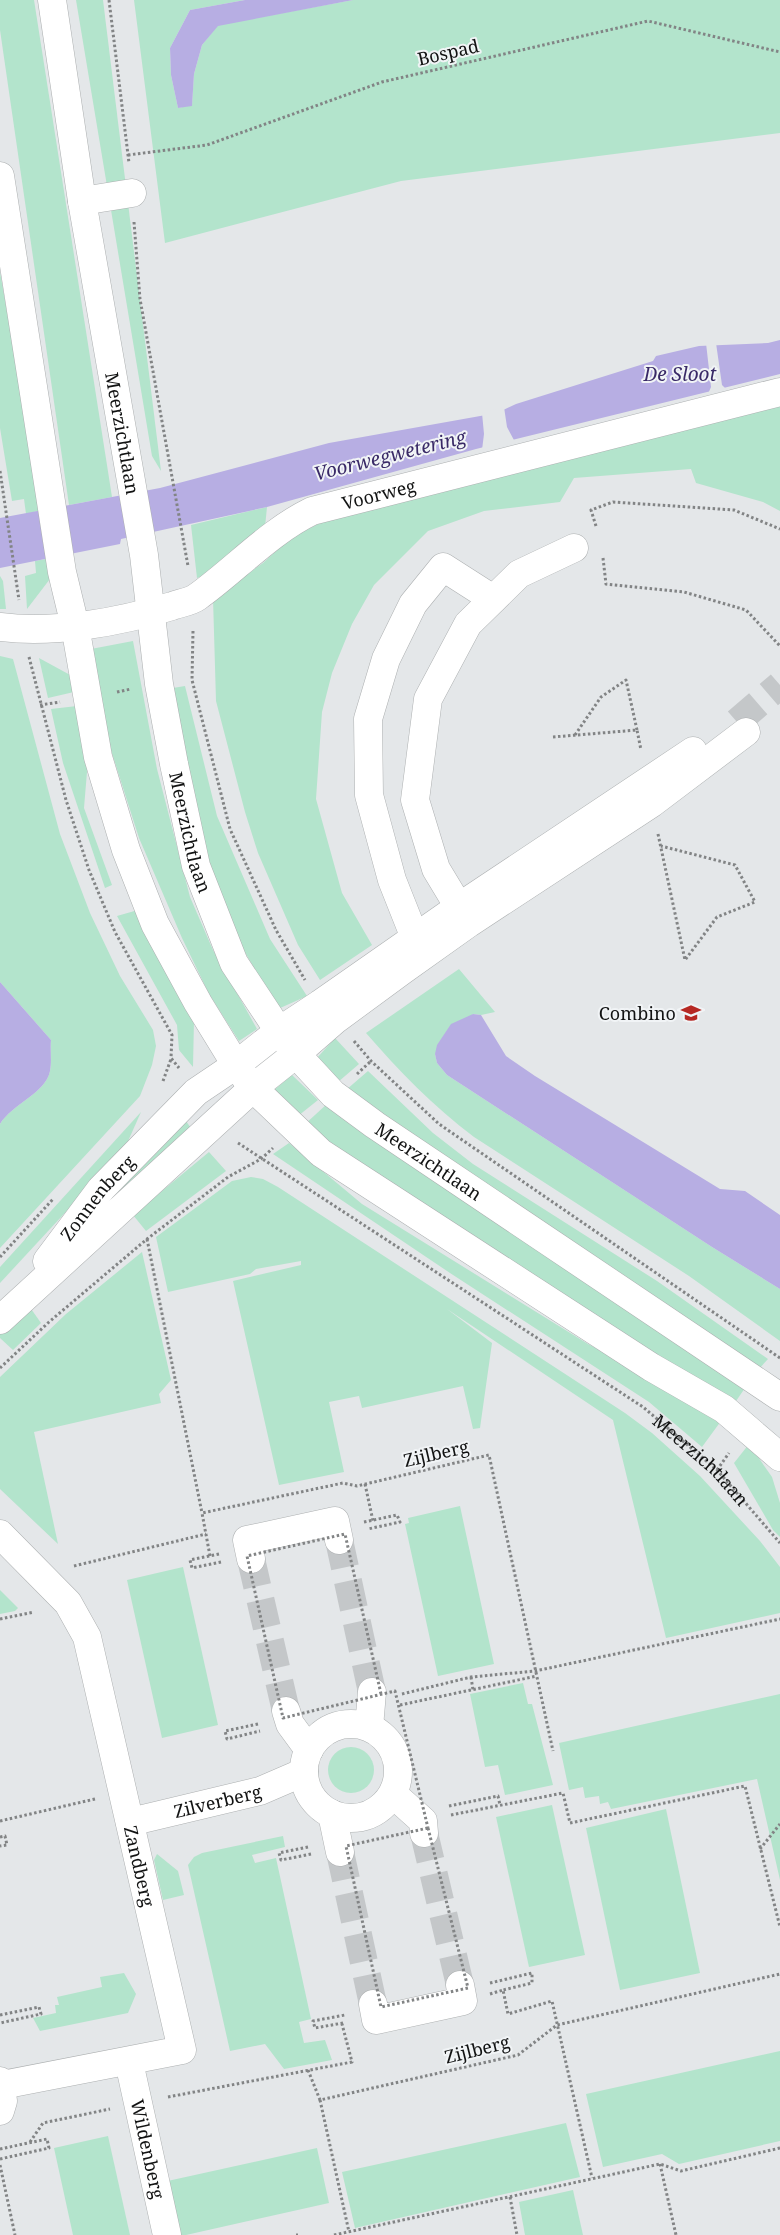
<svg xmlns="http://www.w3.org/2000/svg" width="780" height="2235" font-family="'Noto Serif',serif">
<rect width="100%" height="100%" fill="#e4e7e9"/>
<g fill="#b3e4cc">
<path d="M0 0H34L112 497 69 505 0 30Z"/>
<path d="M76 0H103L161 471 152 456Z"/>
<path d="M134 0H245L190 10 170 48 171 75 178 108 192 105 194 74 202 45 218 25 353 0H780V133L401 181 165 243Z"/>
<path d="M0 272 42 510 26 514 24 499 12 501 0 428Z"/>
<path d="M780 404V511L763 502 696 483 691 469 574 478 560 502 484 511 428 531 374 585 352 624 332 673 322 712 316 799 342 893 372 945 320 980 298 945 258 853 245 812 216 701 213 598 263 563 289 539 324 521Z"/>
<path d="M267 507 265 527 203 576 197 578 191 525Z"/>
<path d="M51 558 53 575 27 609 25 576 36 573 35 561Z"/>
<path d="M0 576 3 581 6 609H0Z"/>
<path d="M133 641 157 769 190 897 213 950 257 1029 239 1041 209 994 182 938 139 838 96 703 91 649Z"/>
<path d="M0 656 13 659 60 834 90 913 120 976 153 1030 156 1046 152 1065 140 1096 0 1248V1124C12 1104 46 1093 50 1071 52 1062 50 1050 51 1040L0 982Z"/>
<path d="M39 658 72 676 74 692 48 698Z"/>
<path d="M185 686 217 816 270 939 307 996 278 1009 243 949 210 873 189 786 173 688Z"/>
<path d="M77 706 88 760 84 808 112 885 105 888 63 763 51 709Z"/>
<path d="M138 910 194 1020 193 1067 179 1050 177 1025 117 916Z"/>
<path d="M459 969 495 1012 481 1015 473 1014 435 1054 437 1063 447 1075 712 1247 780 1289V1341L689 1276 474 1137C433 1106 399 1071 366 1033Z"/>
<path d="M335 1038 359 1064 338 1082 317 1058Z"/>
<path d="M368 1071 433 1133 473 1164 657 1281 768 1359 758 1370 346 1090Z"/>
<path d="M292 1075 318 1100 298 1116 274 1090Z"/>
<path d="M327 1104 745 1388 734 1404 472 1239 304 1125Z"/>
<path d="M141 1112 125 1148 0 1283V1267Z"/>
<path d="M183 1117 196 1135 117 1195 116 1193Z"/>
<path d="M289 1143 362 1204 588 1344 666 1384 721 1421 702 1447 649 1402 450 1273 273 1154Z"/>
<path d="M209 1152 226 1171 146 1231 133 1215Z"/>
<path d="M251 1177 263 1179 278 1187 625 1413 652 1433 700 1476 760 1541 780 1567V1613L666 1638 613 1420 447 1309 492 1343 480 1428 473 1429 463 1386 362 1408 359 1396 329 1402 344 1472 279 1485 233 1281 301 1265V1261L256 1269 250 1274 168 1292 156 1237 232 1181Z"/>
<path d="M142 1252 171 1380 159 1394 161 1403 34 1432 58 1544 0 1489V1377L66 1314Z"/>
<path d="M29 1306 41 1323 13 1350 0 1338V1328Z"/>
<path d="M749 1444 772 1477 780 1503V1537L773 1530 734 1463Z"/>
<path d="M460 1506 494 1664 438 1676 405 1524 409 1523 408 1518Z"/>
<path d="M183 1567 218 1725 162 1738 127 1580Z"/>
<path d="M0 1590 18 1608 15 1611 0 1614Z"/>
<path d="M523 1683 528 1704H532L553 1785 505 1795 498 1765 485 1767 470 1694Z"/>
<path d="M780 1694V1880L757 1779 611 1809 608 1802 600 1804 599 1796 585 1798 583 1787 569 1790 559 1743Z"/>
<circle cx="351" cy="1770" r="23"/>
<path d="M552 1805 585 1955 529 1967 496 1817Z"/>
<path d="M666 1809 700 1973 620 1990 586 1828Z"/>
<path d="M283 1836 285 1847 252 1855 255 1863 276 1858 311 2019 299 2022 304 2043 325 2040 332 2060 284 2069 265 2044 230 2051 188 1865 194 1857 202 1853Z"/>
<path d="M157 1854 178 1871 184 1895 163 1900 154 1860Z"/>
<path d="M124 1973 136 1994 128 2013 40 2031 33 2018 56 2013 55 2005H59L57 1997 102 1987 100 1977Z"/>
<path d="M780 2051V2141L679 2164 662 2154 603 2167 586 2094Z"/>
<path d="M566 2123 580 2177 355 2228 342 2172Z"/>
<path d="M108 2136 130 2235H73L54 2148Z"/>
<path d="M317 2148 329 2203 186 2235H175L163 2182Z"/>
<path d="M573 2190 583 2235H525L519 2202Z"/>
</g>
<g fill="#b7aee3">
<path d="M245 0H353L218 26 202 45 194 74 192 106 178 108 171 75 170 48 190 10Z"/>
<path d="M780 340V374L476 449 267 507 121 539 120 544 0 568V518L160 488 329 443 497 413 516 404 653 361 656 356 699 346 768 343Z"/>
<path d="M0 982 51 1040C50 1050 52 1061 50 1071 46 1093 12 1104 0 1124Z"/>
<path d="M473 1014 481 1015 506 1056 535 1076 720 1189 745 1191 780 1215V1289L712 1247 447 1075 437 1063 435 1054 437 1045 451 1024Z"/>
</g>
<g fill="#e4e7e9">
<path d="M706 343H716L722 385 726 389 708 394 711 387Z"/>
<path d="M504 407 507 427 515 442 482 450 484 434 482 413Z"/>
</g>
<g fill="none" stroke-linecap="round" stroke-linejoin="round">
<g stroke="#c4c7c9" stroke-width="28" stroke-dasharray="28 14" stroke-linecap="butt">
<path d="M737 722 780 685"/>
<path d="M339 1540 372 1692"/>
<path d="M251 1559 286 1711"/>
<path d="M424 1833 460 1985"/>
<path d="M340 1852 373 2004"/>
</g>
<defs>
<g id="minor">
<path id="s2" d="M52 0 82 201 144 555 159 684 174 764 196 866 234 963 279 1031 296 1054 333 1094 375 1125 780 1397"/>
<path d="M0 176 62 572 75 626 98 757 126 850 155 924 198 1003 236 1065 253 1088 321 1153 651 1367 724 1409 780 1457"/>
<path d="M82 201 132 193"/>
<path id="s3" d="M0 627C54 634 120 622 172 606 180 603 190 602 197 597 236 569 269 532 312 511L780 392"/>
<path d="M468 922 436 869 415 800 428 699 468 624 519 574 574 548"/>
<path d="M425 951 415 938 392 880 369 795 368 719 386 659 413 604 443 567 493 599"/>
<path id="s4" d="M47 1261 101 1189 196 1092 236 1065 279 1031 320 1004 459 907 693 751"/>
<path d="M0 1320 253 1088 296 1054 335 1020 403 970 469 923 652 803 746 732"/>
<path id="s5" d="M0 1534 68 1603 87 1637 182 2050 2 2085"/>
<path d="M251 1559 247 1540 335 1521 339 1540"/>
<path d="M286 1711 290 1724 309 1750"/>
<circle cx="351" cy="1771" r="47"/>
<path d="M369 1727 372 1692"/>
<path d="M393 1794 423 1821 424 1833"/>
<path d="M332 1814 340 1852"/>
<path id="s6" d="M130 1822 260 1791 304 1772"/>
<path d="M373 2004 376 2020 463 2001 460 1985"/>
<path id="s7" d="M129 2062 167 2235"/>
<path d="M0 2081 3 2101 0 2111"/>
</g>
</defs>
<use href="#minor" stroke="#adb0b1" stroke-width="29"/>
<g stroke="#828485" stroke-width="3" stroke-dasharray="2.5 2.5" stroke-linecap="butt">
<path d="M109 0 129 163"/>
<path d="M128 155 207 145 382 82 648 21 780 52"/>
<path d="M134 222 140 299 188 566"/>
<path d="M0 471 19 600"/>
<path d="M596 526 591 510 613 502 734 510 780 529"/>
<path d="M603 558 606 584 684 592 746 610 780 646"/>
<path d="M193 631 192 680 230 829 276 930 305 980"/>
<path d="M29 657 66 800 89 870 115 932 172 1035 171 1058 179 1068"/>
<path d="M117 692 131 689"/>
<path d="M40 705 60 702"/>
<path d="M575 735 601 697 626 680 637 730"/>
<path d="M553 737 637 730 641 750"/>
<path d="M658 834 685 960 717 917 755 902 735 865 661 846"/>
<path d="M354 1041 371 1061 439 1124 780 1358"/>
<path d="M357 1074 371 1061"/>
<path d="M163 1081 171 1059"/>
<path id="s1" d="M238 1143 643 1407 717 1470 780 1543"/>
<path d="M147 1239 202 1513"/>
<path d="M0 1257 54 1198"/>
<path d="M0 1368 49 1322 147 1239 228 1177 261 1159 273 1148"/>
<path d="M717 1470 729 1453"/>
<path d="M365 1484 373 1521"/>
<path d="M364 1522 397 1515 400 1522 368 1529"/>
<path d="M219 1554 190 1560 192 1568 221 1562"/>
<path d="M210 1556 202 1513 343 1483 357 1486 489 1455 553 1751"/>
<path d="M74 1566 206 1534"/>
<path d="M0 1619 34 1612"/>
<path d="M471 1677 473 1690"/>
<path d="M402 1694 471 1677 535 1671 780 1619"/>
<path d="M400 1705 537 1676"/>
<path d="M258 1724 225 1731 227 1739 260 1731"/>
<path d="M449 1806 498 1796 500 1805"/>
<path d="M451 1815 563 1793 570 1823 745 1786 780 1927"/>
<path d="M0 1821 95 1799"/>
<path d="M0 1837 5 1836 7 1845 0 1846"/>
<path d="M308 1847 279 1853 281 1860 311 1854"/>
<path d="M760 1849 780 1824"/>
<path d="M490 1983 532 1973V1983L503 1990"/>
<path d="M490 1994 503 1990 508 2014 552 2001 592 2178"/>
<path d="M0 2015 39 2007 41 2014 0 2023"/>
<path d="M343 2023 315 2028 313 2021 345 2015"/>
<path d="M308 2070 320 2100 518 2055 557 2025 780 1974"/>
<path d="M168 2097 352 2062 342 2024"/>
<path d="M320 2100 349 2232"/>
<path d="M30 2142 43 2123 110 2109"/>
<path d="M0 2149 47 2139 49 2148 0 2159"/>
<path d="M660 2164 676 2235"/>
<path d="M0 2165 15 2235"/>
<path d="M510 2197 517 2235"/>
<path d="M296 2235H298"/>
<path d="M334 2235 660 2164 681 2171 780 2148"/>
</g>
<use href="#minor" stroke="#fff" stroke-width="28"/>
<g stroke="#828485" stroke-width="3" stroke-dasharray="2.5 2.5" stroke-linecap="butt">
<path d="M381 1694 345 1534 247 1556 283 1718 395 1691 428 1828"/>
<path d="M428 1828 468 1988 381 2007 346 1846Z"/>
</g>
</g>
<defs>
<symbol id="school-bare" viewBox="-9 -9 18 18"><path d="M0-5L7-2L0 1L-7-2ZM-4 1L0 2.5L4 1V4Q0 6-4 4Z" fill="#b62823" stroke="#f1f4f6" stroke-width="2.5" paint-order="stroke"/></symbol>
</defs>
<g fill-rule="evenodd">
<use href="#school-bare" x="677" y="999" width="28" height="28"/>
</g>
<g text-anchor="middle" dominant-baseline="central" stroke-width="4" stroke-linejoin="round" paint-order="stroke">
<g font-size="18" fill="#121313" stroke="#f1f4f6">
<text transform="translate(448 52) rotate(-13)">Bospad</text>
<text stroke="none"><textPath href="#s2" startOffset="439">Meerzichtlaan</textPath></text>
<text stroke="none"><textPath href="#s3" startOffset="414">Voorweg</textPath></text>
<text stroke="none"><textPath href="#s2" startOffset="844">Meerzichtlaan</textPath></text>
<text stroke="none"><textPath href="#s2" startOffset="1264">Meerzichtlaan</textPath></text>
<text stroke="none"><textPath href="#s4" startOffset="81">Zonnenberg</textPath></text>
<text transform="translate(436 1453) rotate(-13)">Zijlberg</text>
<text stroke="none"><textPath href="#s1" startOffset="562">Meerzichtlaan</textPath></text>
<text stroke="none"><textPath href="#s6" startOffset="90">Zilverberg</textPath></text>
<text stroke="none"><textPath href="#s5" startOffset="371">Zandberg</textPath></text>
<text transform="translate(477 2049) rotate(-14)">Zijlberg</text>
<text stroke="none"><textPath href="#s7" startOffset="89">Wildenberg</textPath></text>
</g>
<g font-size="18" fill="#121313" stroke="#f1f4f6" text-anchor="end">
<text x="676" y="1013">Combino</text>
</g>
<g font-size="19" font-style="italic" fill="#392967" stroke="#f1f4f6">
<text x="680" y="374">De Sloot</text>
<text transform="translate(390 455) rotate(-14)">Voorwegwetering</text>
</g>
</g>
</svg>
